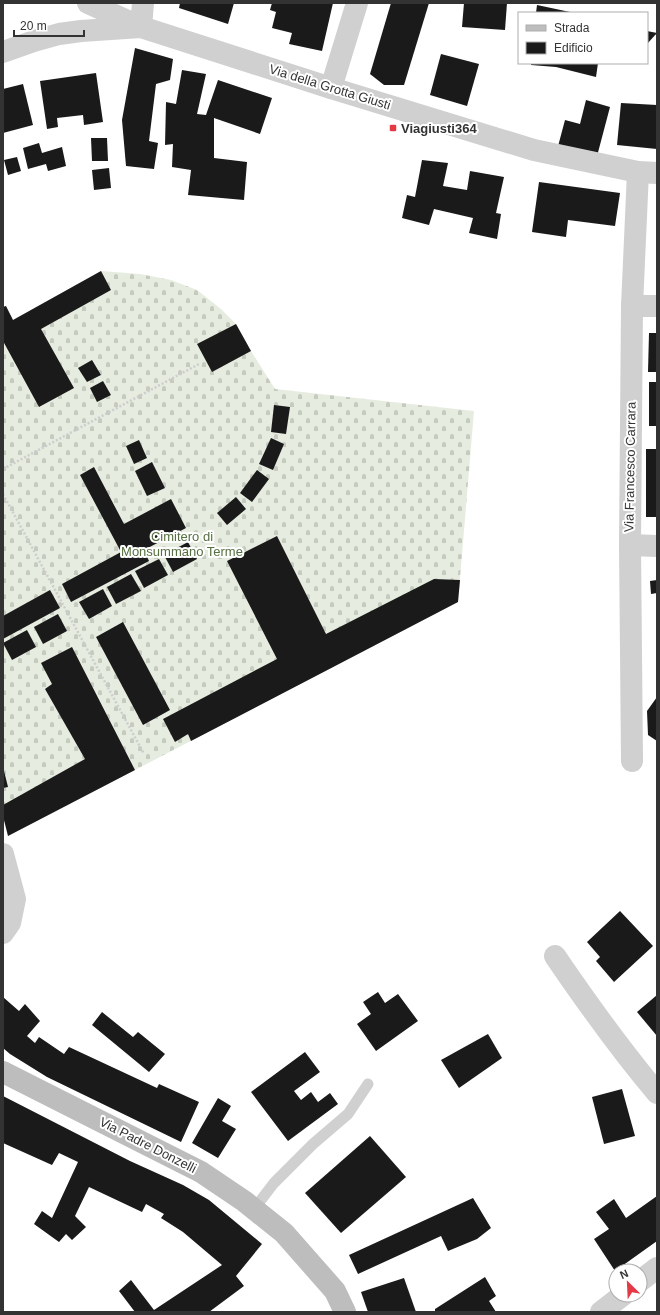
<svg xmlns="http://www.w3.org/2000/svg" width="660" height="1315" font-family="Helvetica,sans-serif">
<defs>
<pattern id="cemetery-stones" width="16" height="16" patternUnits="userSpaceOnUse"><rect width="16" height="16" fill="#e6ecdf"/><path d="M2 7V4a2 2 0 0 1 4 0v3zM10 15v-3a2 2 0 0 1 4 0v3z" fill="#c6cbc0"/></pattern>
</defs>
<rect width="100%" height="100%" fill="#fff"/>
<path fill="url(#cemetery-stones)" d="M101 271 140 274 171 280 197 290 221 309 236 324 251 351 275 389 474 411 458 602 8 836 3 816V307L6 306 13 320Z"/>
<g fill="#1a1a1a">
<path d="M180 3H234L228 24 179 8Z"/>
<path d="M272 3H333L322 51 289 44 292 33 272 28 276 12 270 10Z"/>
<path d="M391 3H429L404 85H384L370 74Z"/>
<path d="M464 3H507L505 30 462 27Z"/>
<path d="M537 5 570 12V13H536Z"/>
<path d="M647 31 657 33 647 44Z"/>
<path d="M135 48 173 59 170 80 156 84 149 141 158 143 154 169 126 166 122 120Z"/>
<path d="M441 54 479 64 467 106 430 95Z"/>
<path d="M531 63H598L596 77 556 67 531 65Z"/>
<path d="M182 70 206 74 197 114 206 115 218 80 272 98 260 134 214 118V158L247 162 244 200 188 195 191 170 172 167 173 144 165 145 166 102 176 104Z"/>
<path d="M96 73 103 122 84 125 83 115 57 118 58 127 47 129 40 81Z"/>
<path d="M23 84 33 125 3 133V89Z"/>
<path d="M586 100 610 107 596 160 557 150 565 120 580 124Z"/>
<path d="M621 103 657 105V149L617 145Z"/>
<path d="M91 138H107L108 161H92Z"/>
<path d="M39 143 42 153 62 147 66 166 48 171 46 164 28 169 23 148Z"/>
<path d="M17 157 21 171 8 175 4 160Z"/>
<path d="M422 160 448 163 443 186 467 190 470 171 504 177 496 213 501 214 497 239 469 233 473 218 434 209 429 225 402 218 407 195 415 197Z"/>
<path d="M109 168 111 188 94 190 92 170Z"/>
<path d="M539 182 620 193 615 226 568 220 566 237 532 232Z"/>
<path d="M101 271 111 290 41 329 74 388 39 407 3 341V307L6 306 13 320Z"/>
<path d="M236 324 251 351 212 372 197 344Z"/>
<path d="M649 333H657V372H648Z"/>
<path d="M92 360 101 375 87 382 78 368Z"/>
<path d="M103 381 111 395 97 402 90 388Z"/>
<rect x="649" y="382" width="8" height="44"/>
<path d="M274 405 290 407 286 434 271 432Z"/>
<path d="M271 438 284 444 273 470 259 464Z"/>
<path d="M139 440 147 458 134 464 126 446Z"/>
<rect x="646" y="449" width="11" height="68"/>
<path d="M152 462 165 488 147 496 135 471Z"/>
<path d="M94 467 124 524 171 499 186 528 144 550 149 561 71 602 62 584 121 552 80 475Z"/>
<path d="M257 470 269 479 252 502 240 493Z"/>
<path d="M236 497 246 509 227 525 217 513Z"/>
<path d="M277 536 326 634 434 579 460 580 458 602 191 741 188 734 175 742 163 719 277 659 227 561Z"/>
<path d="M188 542 197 559 173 572 164 555Z"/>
<path d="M159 559 168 575 144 588 135 571Z"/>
<path d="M131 574 141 591 116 604 107 587Z"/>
<path d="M657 580V593L651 594 650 581Z"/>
<path d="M103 589 112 606 89 619 79 602Z"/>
<path d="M50 590 60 608 3 639V616Z"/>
<path d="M58 614 67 631 43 644 34 627Z"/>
<path d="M123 622 170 710 143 725 96 637Z"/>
<path d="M27 630 36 647 12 660 3 643Z"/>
<path d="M72 647 135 770 8 836 3 816V805L85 759 45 689 52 684 41 663Z"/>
<path d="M657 697V741L648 735 647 711Z"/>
<path d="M3 767 8 787 3 788Z"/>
<path d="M620 911 653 946 614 982 596 961 600 957 587 942Z"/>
<path d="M378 992 385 1003 398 994 418 1021 376 1051 357 1024 371 1014 363 1002Z"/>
<path d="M657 995V1036L637 1012Z"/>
<path d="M3 997 19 1011 25 1004 40 1021 27 1036 35 1043 39 1037 64 1054 69 1047 157 1088 159 1084 199 1102 181 1142 47 1077 10 1054 3 1048Z"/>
<path d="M102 1012 133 1037 138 1032 165 1054 149 1072 92 1025Z"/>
<path d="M488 1034 502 1058 459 1088 441 1060Z"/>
<path d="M305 1052 320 1072 294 1091 301 1100 311 1092 318 1102 330 1093 338 1104 288 1141 251 1092Z"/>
<path d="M622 1089 635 1136 604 1144 592 1097Z"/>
<path d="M3 1096 130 1161 183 1185 209 1200 262 1244 236 1276 244 1286 209 1312H135L119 1291 131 1280 154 1310 222 1265 183 1232 161 1218 164 1214 146 1204 142 1212 89 1187 75 1216 86 1227 72 1240 66 1234 59 1242 34 1224 42 1211 52 1218 78 1162 59 1153 52 1165 3 1143Z"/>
<path d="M218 1098 231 1106 222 1121 236 1129 218 1158 192 1143Z"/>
<path d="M370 1136 406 1177 341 1233 305 1193Z"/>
<path d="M657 1196V1241L615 1271 594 1239 609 1229 596 1212 614 1199 626 1218Z"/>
<path d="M473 1198 491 1228 477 1239 448 1251 441 1236 358 1274 349 1255Z"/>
<path d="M485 1277 496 1296 489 1301 496 1312H435V1309Z"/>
<path d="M404 1278 416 1312H368L361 1292Z"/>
</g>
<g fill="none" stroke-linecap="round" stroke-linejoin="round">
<g stroke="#cdcdcd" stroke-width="2.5" stroke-dasharray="2 2" stroke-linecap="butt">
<path d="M3 469 199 364"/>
<path d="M3 494 144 754"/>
</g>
<path stroke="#d0d0d0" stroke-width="11" d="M254 1209 274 1183 313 1144 348 1114 368 1084"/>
<g stroke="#d0d0d0" stroke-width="22">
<path d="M88 3 141 27 143 3"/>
<path d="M3 52 34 41 59 34 81 31 141 27 331 88 534 150 638 172 657 173"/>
<path d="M331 88 357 3"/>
<path d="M632 306H657"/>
<path d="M630 545 657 546"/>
<path d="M632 761 630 545 632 306 638 172"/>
<path d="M3 854 15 899 10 923 3 933"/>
<path d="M555 956C587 1003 620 1049 657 1093"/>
<path d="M640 1281 657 1268"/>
<path d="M601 1312 623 1295"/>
</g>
<path stroke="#bdbdbd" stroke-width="22" d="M3 1072 201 1172 244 1201 284 1233 335 1291 345 1312"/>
</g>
<rect fill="#e63946" stroke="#fff" stroke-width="1.5" x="389" y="124" width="8" height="8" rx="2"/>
<g text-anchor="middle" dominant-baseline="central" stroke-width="4" stroke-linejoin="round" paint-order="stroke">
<g font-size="13" fill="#333" stroke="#fff">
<text transform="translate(330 87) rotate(17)">Via della Grotta Giusti</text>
<text transform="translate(630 467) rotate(-89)">Via Francesco Carrara</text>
<text transform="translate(148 1145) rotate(27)">Via Padre Donzelli</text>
</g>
<g font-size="13" font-weight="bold" fill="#333" stroke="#fff" text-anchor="start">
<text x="401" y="128">Viagiusti364</text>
</g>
<g font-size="13" fill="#56703f" stroke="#fff">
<text x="182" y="536">Cimitero di<tspan x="182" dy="15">Monsummano Terme</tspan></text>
</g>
</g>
<rect width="660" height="1315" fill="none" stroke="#333333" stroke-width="8"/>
<rect x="518" y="12" width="130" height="52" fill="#ffffff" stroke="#adadad"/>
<rect x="526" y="25" width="20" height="6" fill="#bdbdbd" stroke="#adadad"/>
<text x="554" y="32" font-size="12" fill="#333333">Strada</text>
<rect x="526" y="42" width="20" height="12" fill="#1a1a1a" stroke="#adadad"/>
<text x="554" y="52" font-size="12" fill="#333333">Edificio</text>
<g transform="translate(628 1283) rotate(336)"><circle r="19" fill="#ffffff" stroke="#adadad"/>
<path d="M0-3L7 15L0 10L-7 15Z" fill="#e63946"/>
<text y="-6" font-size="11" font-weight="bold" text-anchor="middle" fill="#333333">N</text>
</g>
<path d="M14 30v6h70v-6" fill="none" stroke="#333333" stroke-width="2"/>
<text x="20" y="30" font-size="12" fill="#333333" stroke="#ffffff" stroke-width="3" paint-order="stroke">20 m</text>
</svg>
